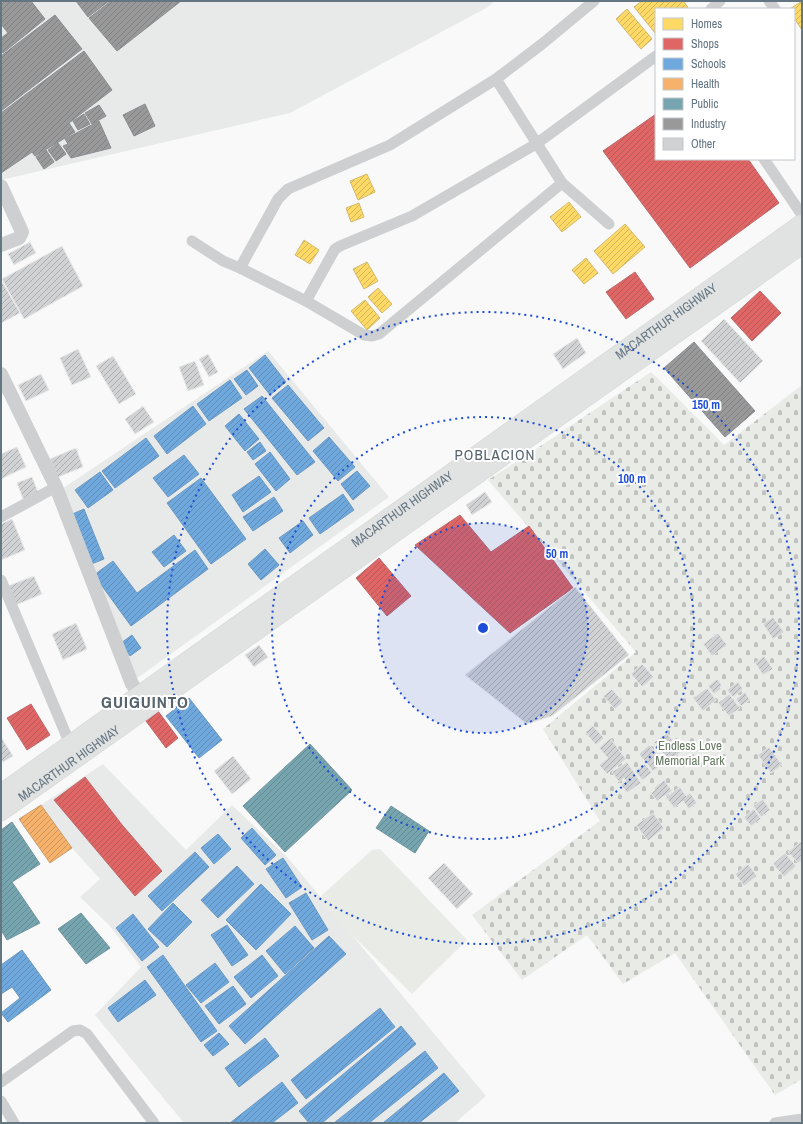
<svg xmlns="http://www.w3.org/2000/svg" width="803" height="1124" font-family="'Archivo Narrow',sans-serif">
<defs>
<pattern id="cemetery-stones" width="16" height="16" patternUnits="userSpaceOnUse"><rect width="16" height="16" fill="#e8ebe6"/><path d="M2 7V4a2 2 0 0 1 4 0v3zM10 15v-3a2 2 0 0 1 4 0v3z" fill="#c0c3c0"/></pattern>
<pattern id="homes-hatch" width="6" height="6" patternUnits="userSpaceOnUse"><rect width="6" height="6" fill="#ffd966"/><path d="M-1 1l2-2M0 6l6-6M5 7l2-2" fill="none" stroke="#d2b559"/></pattern>
<pattern id="shops-hatch" width="6" height="6" patternUnits="userSpaceOnUse"><rect width="6" height="6" fill="#e06666"/><path d="M-1 1l2-2M0 6l6-6M5 7l2-2" fill="none" stroke="#b95959"/></pattern>
<pattern id="schools-hatch" width="6" height="6" patternUnits="userSpaceOnUse"><rect width="6" height="6" fill="#6fa8dc"/><path d="M-1 1l2-2M0 6l6-6M5 7l2-2" fill="none" stroke="#5f8db8"/></pattern>
<pattern id="health-hatch" width="6" height="6" patternUnits="userSpaceOnUse"><rect width="6" height="6" fill="#f6b26b"/><path d="M-1 1l2-2M0 6l6-6M5 7l2-2" fill="none" stroke="#cb955d"/></pattern>
<pattern id="public-hatch" width="6" height="6" patternUnits="userSpaceOnUse"><rect width="6" height="6" fill="#76a5af"/><path d="M-1 1l2-2M0 6l6-6M5 7l2-2" fill="none" stroke="#648b94"/></pattern>
<pattern id="industry-hatch" width="6" height="6" patternUnits="userSpaceOnUse"><rect width="6" height="6" fill="#999"/><path d="M-1 1l2-2M0 6l6-6M5 7l2-2" fill="none" stroke="#808182"/></pattern>
<pattern id="building-hatch" width="6" height="6" patternUnits="userSpaceOnUse"><rect width="6" height="6" fill="#d0d2d3"/><path d="M-1 1l2-2M0 6l6-6M5 7l2-2" fill="none" stroke="#acafb1"/></pattern>
</defs>
<rect width="100%" height="100%" fill="#f9f9f9"/>
<g fill="#e8e9e9">
<path d="M1 1H495L488 7 290 113 1 180Z"/>
<path d="M268 351 389 497 136 679 53 495Z"/>
<path d="M103 764 186 850 232 805 288 858 486 1096 455 1123H184L95 1015 141 967 109 925 80 897 100 879 72 848 41 805Z"/>
</g>
<path fill="#e8ebe6" d="M380 849 467 940 412 994 321 904 322 895 372 850Z"/>
<path fill="url(#cemetery-stones)" d="M651 372 724 445 802 385V1079L775 1095 675 953 623 984 587 935 522 980 472 915 600 821 543 729 636 652 488 480 536 449Z"/>
<g fill="url(#homes-hatch)" stroke="#d1bb6f">
<path d="M642 1H683L688 7 685 9H656L655 33 634 7Z"/>
<path d="M802 1V30L794 18V9H790Z"/>
<path d="M627 9 652 39 641 49 616 19Z"/>
<path d="M367 174 375 192 358 200 350 181Z"/>
<path d="M569 202 581 217 562 232 550 217Z"/>
<path d="M359 203 364 217 351 222 346 208Z"/>
<path d="M625 224 645 247 613 274 594 251Z"/>
<path d="M304 240 319 250 310 264 295 255Z"/>
<path d="M586 258 598 273 584 284 572 270Z"/>
<path d="M367 262 378 281 364 289 353 269Z"/>
<path d="M378 288 392 304 382 313 368 297Z"/>
<path d="M365 300 380 318 367 330 351 311Z"/>
</g>
<g fill="url(#shops-hatch)" stroke="#bb6b6f">
<path d="M656 114V159H748L779 203 690 268 603 151Z"/>
<path d="M635 272 654 299 626 319 606 292Z"/>
<path d="M760 291 781 313 752 341 731 318Z"/>
<path d="M460 515 491 552 529 526 573 588 510 633 415 545Z"/>
<path d="M379 558 411 596 387 616 356 578Z"/>
<path d="M31 704 50 735 27 750 7 718Z"/>
<path d="M158 711 178 738 166 748 146 721Z"/>
<path d="M85 777 123 826 162 871 135 896 54 800Z"/>
</g>
<g fill="url(#schools-hatch)" stroke="#6c99c1">
<path d="M265 355 286 382 270 395 249 368Z"/>
<path d="M247 370 258 386 246 395 234 379Z"/>
<path d="M230 380 242 398 209 421 197 404Z"/>
<path d="M288 385 324 428 308 441 272 398Z"/>
<path d="M262 396 315 462 297 475 244 409Z"/>
<path d="M193 406 206 424 167 454 154 436Z"/>
<path d="M239 414 259 439 245 451 225 426Z"/>
<path d="M329 437 355 467 338 481 313 451Z"/>
<path d="M146 438 159 456 115 488 102 471Z"/>
<path d="M260 442 266 451 253 460 247 452Z"/>
<path d="M270 452 290 479 276 491 255 464Z"/>
<path d="M184 455 199 474 168 497 153 478Z"/>
<path d="M357 471 370 486 353 500 341 484Z"/>
<path d="M100 472 113 490 88 508 75 490Z"/>
<path d="M259 476 271 492 243 512 232 495Z"/>
<path d="M201 478 246 539 211 564 167 503Z"/>
<path d="M343 494 354 510 320 534 309 518Z"/>
<path d="M274 497 283 511 253 531 243 517Z"/>
<path d="M84 509 104 559 89 565 68 516Z"/>
<path d="M303 521 313 535 290 553 279 538Z"/>
<path d="M174 535 186 551 164 567 152 552Z"/>
<path d="M265 549 279 565 261 580 248 564Z"/>
<path d="M195 550 208 569 131 626 94 575 113 561 137 593Z"/>
<path d="M132 635 141 648 130 656 121 643Z"/>
<path d="M189 698 222 740 199 758 166 716Z"/>
<path d="M252 828 276 855 265 865 241 838Z"/>
<path d="M218 834 231 849 214 864 201 848Z"/>
<path d="M195 852 209 867 162 911 148 896Z"/>
<path d="M283 858 302 887 286 898 266 869Z"/>
<path d="M237 866 254 884 218 918 201 900Z"/>
<path d="M261 884 291 914 256 950 226 920Z"/>
<path d="M306 893 328 930 312 940 289 903Z"/>
<path d="M173 903 192 922 167 947 148 929Z"/>
<path d="M133 914 159 947 142 961 116 928Z"/>
<path d="M227 925 248 955 232 966 211 935Z"/>
<path d="M295 926 314 948 285 974 266 951Z"/>
<path d="M329 936 346 954 245 1044 229 1026Z"/>
<path d="M22 950 51 990 8 1022 1 1013 20 998 12 987 1 994V965Z"/>
<path d="M163 955 217 1031 201 1042 147 967Z"/>
<path d="M262 955 278 976 251 998 234 977Z"/>
<path d="M215 963 229 982 201 1003 186 985Z"/>
<path d="M145 980 156 995 118 1022 108 1008Z"/>
<path d="M233 986 246 1004 219 1024 205 1006Z"/>
<path d="M380 1008 395 1027 306 1099 291 1080Z"/>
<path d="M401 1026 416 1044 322 1123H309L299 1111Z"/>
<path d="M219 1033 229 1044 213 1056 204 1045Z"/>
<path d="M265 1038 279 1056 239 1087 225 1068Z"/>
<path d="M425 1051 438 1068 369 1123H334Z"/>
<path d="M444 1073 459 1091 419 1123H383Z"/>
<path d="M282 1082 298 1103 272 1123H230Z"/>
</g>
<path fill="url(#health-hatch)" stroke="#caa072" d="M41 805 72 848 50 863 19 819Z"/>
<g fill="url(#public-hatch)" stroke="#7197a2">
<path d="M310 744 352 790 285 852 243 806Z"/>
<path d="M391 806 429 831 415 853 376 828Z"/>
<path d="M12 822 40 864 12 882 40 923 7 940 1 930V830Z"/>
<path d="M81 913 110 948 86 964 58 929Z"/>
</g>
<g fill="url(#industry-hatch)" stroke="#898e92">
<path d="M5 1H31L45 19 3 53 1 50V38L8 33 1 24V4Z"/>
<path d="M76 1H109L88 17Z"/>
<path d="M111 1H181L117 51 89 18Z"/>
<path d="M55 15 82 49 1 111V56Z"/>
<path d="M84 51 112 90 69 123 75 132 35 156 32 152 1 173V113Z"/>
<path d="M145 104 155 126 134 136 123 115Z"/>
<path d="M99 105 106 116 92 124 85 113Z"/>
<path d="M84 114 90 124 78 130 73 121Z"/>
<path d="M99 121 111 148 71 158 63 146 68 144 65 139Z"/>
<path d="M58 143 66 154 56 161 48 150Z"/>
<path d="M46 150 54 162 44 169 36 157Z"/>
<path d="M694 342 755 411 725 437 664 368Z"/>
</g>
<g fill="url(#building-hatch)" stroke="#e8e8e8">
<path d="M30 242 36 253 14 265 8 254Z"/>
<path d="M62 246 83 286 24 319 2 279Z"/>
<path d="M3 283 20 313 1 323V284Z"/>
<path d="M724 319 763 361 740 383 701 341Z"/>
<path d="M577 338 586 353 563 369 553 354Z"/>
<path d="M78 349 91 377 72 385 60 358Z"/>
<path d="M208 354 218 372 209 377 199 359Z"/>
<path d="M113 356 136 394 119 404 96 366Z"/>
<path d="M195 361 204 385 188 391 179 367Z"/>
<path d="M41 374 49 390 26 401 18 385Z"/>
<path d="M143 406 154 422 135 434 125 419Z"/>
<path d="M17 447 26 467 1 479V454Z"/>
<path d="M76 448 83 467 58 477 50 459Z"/>
<path d="M32 477 38 492 23 499 17 483Z"/>
<path d="M485 492 492 502 472 515 466 505Z"/>
<path d="M12 519 25 550 1 560V524Z"/>
<path d="M34 576 42 594 16 605 8 586Z"/>
<path d="M575 587 629 655 552 716 527 724 465 675Z"/>
<path d="M773 617 784 632 773 639 763 624Z"/>
<path d="M76 623 87 649 63 660 52 634Z"/>
<path d="M718 633 727 645 712 656 703 644Z"/>
<path d="M259 645 268 657 254 667 245 655Z"/>
<path d="M764 656 773 669 763 675 755 663Z"/>
<path d="M642 664 654 677 642 687 631 674Z"/>
<path d="M717 679 722 685 720 687 721 689 714 694 708 686Z"/>
<path d="M738 682 743 689 733 697 727 690Z"/>
<path d="M707 688 716 700 703 711 693 698Z"/>
<path d="M612 689 623 702 615 709 603 696Z"/>
<path d="M745 692 750 700 741 706 736 699Z"/>
<path d="M729 694 740 708 729 716 718 703Z"/>
<path d="M593 726 604 738 596 745 585 732Z"/>
<path d="M667 733 681 752 669 760 654 742Z"/>
<path d="M1 737 13 756 3 762 1 759Z"/>
<path d="M610 738 626 759 607 774 599 765 608 758 599 748Z"/>
<path d="M649 745 657 754H663L668 761 653 771 639 754Z"/>
<path d="M769 747 782 765 771 773 758 755Z"/>
<path d="M233 756 251 779 232 794 214 771Z"/>
<path d="M627 762 641 783 627 793 621 785 626 781 624 778 619 782 612 772Z"/>
<path d="M645 764 652 773 642 780 635 771Z"/>
<path d="M664 780 672 791 657 801 651 793 655 790 654 788Z"/>
<path d="M680 787 686 796 690 793 697 803 689 809 683 801 674 808 666 797Z"/>
<path d="M763 799 770 810 761 817 753 806Z"/>
<path d="M754 809 761 819 751 826 744 817Z"/>
<path d="M653 813 664 828 648 841 636 825Z"/>
<path d="M802 841V860L798 863 788 852Z"/>
<path d="M785 853 796 866 784 877 773 864Z"/>
<path d="M444 863 473 894 457 909 428 878Z"/>
<path d="M748 864 757 876 744 886 735 874Z"/>
</g>
<g fill="none" stroke-linecap="round" stroke-linejoin="round">
<defs>
<g id="trunk">
<path id="s1" d="M1 794 802 224"/>
<path id="s2" d="M1 811 802 244"/>
</g>
</defs>
<use href="#trunk" stroke="#d5d6d6" stroke-width="20"/>
<g stroke="#cecfd0" stroke-width="11">
<path d="M769 1 775 9"/>
<path d="M711 9 720 1"/>
<path d="M496 79 562 183 609 224"/>
<path d="M764 159 802 215"/>
<path d="M192 241 223 261 240 268 306 301 364 335 372 336 379 334 562 183"/>
<path d="M240 268 278 199 288 189 390 145 496 79 542 44 594 1"/>
<path d="M306 301 335 249 340 246 412 216 536 144 656 56"/>
<path d="M1 517 56 487"/>
<path d="M1 580 70 744 73 748"/>
<path d="M1 1082 73 1031 80 1030 87 1034 154 1123"/>
<path d="M1 1101 14 1123"/>
<path d="M775 1123 802 1119"/>
</g>
<g stroke="#cecfd0" stroke-width="14">
<path d="M1 186 22 232 19 238 1 245"/>
<path d="M1 374 56 487 132 684 145 702"/>
</g>
<use href="#trunk" stroke="#e1e2e2" stroke-width="19"/>
</g>
<circle cx="483" cy="628" r="105" fill="#1d4ed8" fill-opacity=".12"/>
<g fill="none" stroke="#1d4ed8" stroke-width="2" stroke-dasharray="2 4">
<circle cx="483" cy="628" r="105"/>
<circle cx="483" cy="628" r="211"/>
<circle cx="483" cy="628" r="316"/>
</g>
<g text-anchor="middle" dominant-baseline="central" stroke-width="4" stroke-linejoin="round" paint-order="stroke">
<g font-size="13" fill="#657683" stroke="#fff">
<text stroke="none"><textPath href="#s1" startOffset="816">MACARTHUR HIGHWAY</textPath></text>
<text stroke="none"><textPath href="#s1" startOffset="492">MACARTHUR HIGHWAY</textPath></text>
<text stroke="none"><textPath href="#s2" startOffset="83">MACARTHUR HIGHWAY</textPath></text>
</g>
<g font-size="13" fill="#687a64" stroke="#fff">
<text x="690" y="745">Endless Love<tspan x="690" dy="15">Memorial Park</tspan></text>
</g>
<g font-size="15" letter-spacing="1" fill="#57646e" stroke="#fff">
<text x="495" y="454">POBLACION</text>
</g>
<g font-size="17" font-weight="bold" letter-spacing="1" fill="#57646e" stroke="#fff">
<text x="145" y="701">GUIGUINTO</text>
</g>
</g>
<circle cx="483" cy="628" r="6" fill="#1d4ed8" stroke="#fff" stroke-width="2"/>
<g font-size="12" text-anchor="middle" font-weight="bold" fill="#1d4ed8" stroke="#fff" stroke-width="4" stroke-linejoin="round" paint-order="stroke">
<text x="706" y="409">150 m</text>
<text x="632" y="483">100 m</text>
<text x="557" y="558">50 m</text>
</g>
<rect width="803" height="1124" fill="none" stroke="#657683" stroke-width="4"/>
<rect x="655" y="8" width="140" height="152" fill="#ffffff" stroke="#c1c8cd"/>
<rect x="663" y="18" width="20" height="12" fill="#ffd966" stroke="#c1c8cd"/>
<text x="691" y="28" font-size="12" fill="#657683">Homes</text>
<rect x="663" y="38" width="20" height="12" fill="#e06666" stroke="#c1c8cd"/>
<text x="691" y="48" font-size="12" fill="#657683">Shops</text>
<rect x="663" y="58" width="20" height="12" fill="#6fa8dc" stroke="#c1c8cd"/>
<text x="691" y="68" font-size="12" fill="#657683">Schools</text>
<rect x="663" y="78" width="20" height="12" fill="#f6b26b" stroke="#c1c8cd"/>
<text x="691" y="88" font-size="12" fill="#657683">Health</text>
<rect x="663" y="98" width="20" height="12" fill="#76a5af" stroke="#c1c8cd"/>
<text x="691" y="108" font-size="12" fill="#657683">Public</text>
<rect x="663" y="118" width="20" height="12" fill="#999999" stroke="#c1c8cd"/>
<text x="691" y="128" font-size="12" fill="#657683">Industry</text>
<rect x="663" y="138" width="20" height="12" fill="#d0d2d3" stroke="#c1c8cd"/>
<text x="691" y="148" font-size="12" fill="#657683">Other</text>
</svg>
